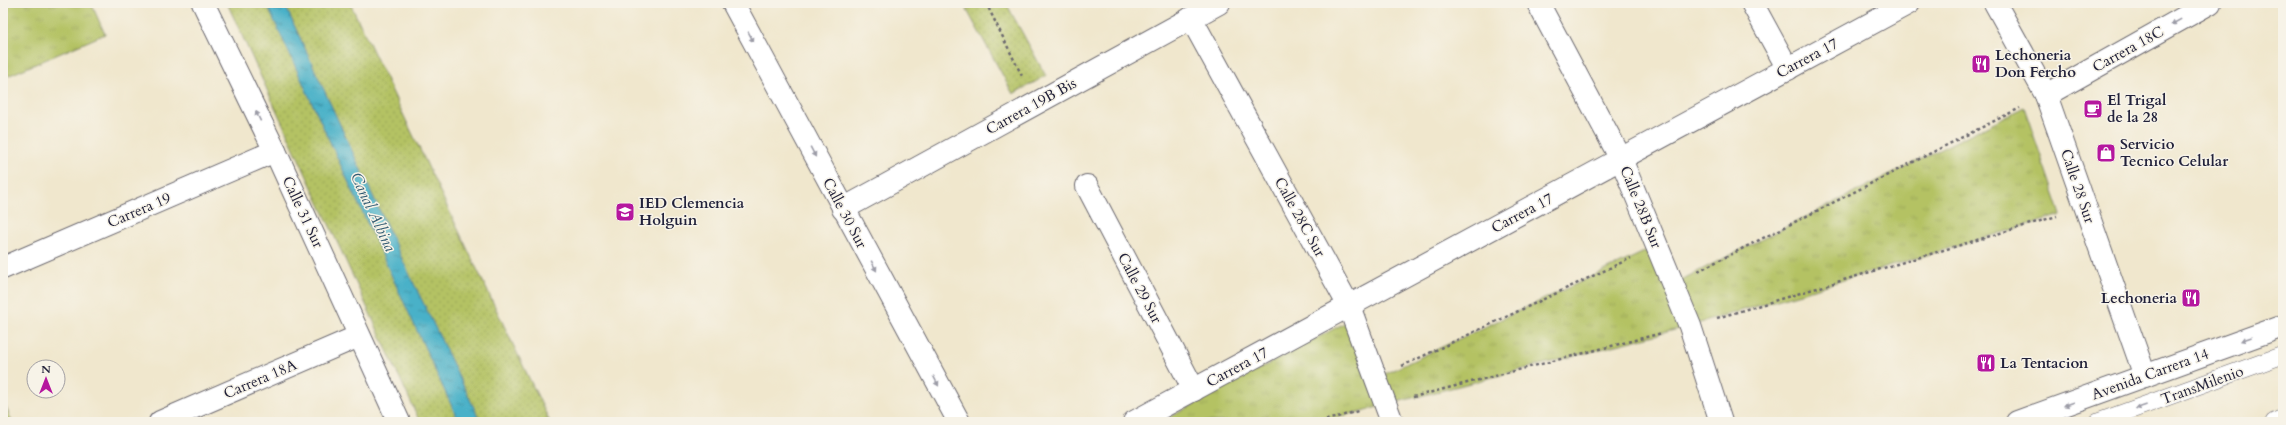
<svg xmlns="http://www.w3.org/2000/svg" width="2286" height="425" font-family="Cardo,serif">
<defs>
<pattern id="grass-dots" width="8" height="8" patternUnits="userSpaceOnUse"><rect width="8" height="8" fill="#b4c264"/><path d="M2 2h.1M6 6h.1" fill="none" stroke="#9aa658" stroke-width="1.8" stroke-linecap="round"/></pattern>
<pattern id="park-tufts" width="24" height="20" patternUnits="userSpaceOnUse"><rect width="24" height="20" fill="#b4c264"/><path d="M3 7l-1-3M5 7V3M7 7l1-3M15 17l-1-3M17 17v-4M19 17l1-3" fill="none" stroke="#9aa658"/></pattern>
<pattern id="water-ripples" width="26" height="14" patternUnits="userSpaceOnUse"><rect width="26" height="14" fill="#49b1c8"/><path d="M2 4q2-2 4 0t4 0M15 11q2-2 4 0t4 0" fill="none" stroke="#3c90a4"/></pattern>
</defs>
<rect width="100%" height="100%" fill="#f7f3e8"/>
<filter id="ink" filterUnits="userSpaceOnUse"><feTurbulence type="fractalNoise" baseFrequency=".025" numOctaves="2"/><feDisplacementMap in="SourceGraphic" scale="8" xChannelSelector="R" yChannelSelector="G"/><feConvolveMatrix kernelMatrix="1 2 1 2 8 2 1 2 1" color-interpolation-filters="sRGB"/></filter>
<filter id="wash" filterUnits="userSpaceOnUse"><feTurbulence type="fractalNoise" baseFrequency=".012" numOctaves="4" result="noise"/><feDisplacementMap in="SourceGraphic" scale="16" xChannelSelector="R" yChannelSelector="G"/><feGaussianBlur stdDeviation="0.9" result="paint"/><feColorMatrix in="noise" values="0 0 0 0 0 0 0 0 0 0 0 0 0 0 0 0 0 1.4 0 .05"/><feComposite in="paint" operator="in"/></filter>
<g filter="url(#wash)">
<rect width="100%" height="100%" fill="#f0e7cd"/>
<g fill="url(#grass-dots)" stroke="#6b7250">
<path d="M227 3H350L550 422H420Z"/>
<path d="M963 3H1006L1046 76 1013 94Z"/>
</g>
<g fill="url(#park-tufts)" stroke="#6b7250">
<path d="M3 3H91L105 34 3 78Z"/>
<path d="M2024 107 2061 215 1690 326 1320 422H1161L1354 318 1376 378 1657 246 1673 284Z"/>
<path d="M3 400 12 422H3Z"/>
</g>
<path fill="url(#water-ripples)" stroke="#366a82" d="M266 3H284L402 259 481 422H459Z"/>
</g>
<g filter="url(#ink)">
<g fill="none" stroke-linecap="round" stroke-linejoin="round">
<defs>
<g id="service">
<path d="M2098 422 2283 355"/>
<path d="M2274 422 2283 418"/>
</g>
<g id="pedestrian">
<path d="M1538 3 1621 159 1690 326 1721 422"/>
<path d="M1752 3 1788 69"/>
<path d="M1191 18 1349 306 1392 422"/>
<path d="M843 209 1219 3"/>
</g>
<g id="minor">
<path d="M203 3 275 151 399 422"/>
<path d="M2046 95 2210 3"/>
<path d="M1087 186 1194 390"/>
<path d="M3 268 275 151"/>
<path d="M160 422 359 336"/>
<path d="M1134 422 1909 3"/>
</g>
<path id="tertiary" d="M1995 3 2046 95 2145 376"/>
<path id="secondary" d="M733 3 959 422"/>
<path id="primary" d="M2017 422 2283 326"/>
</defs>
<use href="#service" stroke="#6a676e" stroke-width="18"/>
<use href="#pedestrian" stroke="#6a676e" stroke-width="24"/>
<use href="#minor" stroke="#6a676e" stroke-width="24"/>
<use href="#tertiary" stroke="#6a676e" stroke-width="24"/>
<use href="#secondary" stroke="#6a676e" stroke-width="24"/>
<use href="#primary" stroke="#6a676e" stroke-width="24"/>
<g stroke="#6a676e" stroke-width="2.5" stroke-dasharray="3 3" stroke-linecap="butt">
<path d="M986 3 1023 78"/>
<path d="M1698 271 2020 108"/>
<path d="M1717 318 2057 216"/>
<path d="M1402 366 1631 258"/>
<path d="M1413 397 1662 333"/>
<path d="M1320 422 1358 411"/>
</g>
<use href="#service" stroke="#fff" stroke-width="17"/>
<use href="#pedestrian" stroke="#fff" stroke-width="22"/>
<use href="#minor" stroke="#fff" stroke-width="22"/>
<use href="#tertiary" stroke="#fff" stroke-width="22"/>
<use href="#secondary" stroke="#fff" stroke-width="22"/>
<use href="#primary" stroke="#fff" stroke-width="22"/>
</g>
<defs><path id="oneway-solid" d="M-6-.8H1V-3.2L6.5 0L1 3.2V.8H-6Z"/></defs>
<g fill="#9c9ca7">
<use href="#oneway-solid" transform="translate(2176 22) rotate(151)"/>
<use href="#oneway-solid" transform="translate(751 37) rotate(62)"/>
<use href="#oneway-solid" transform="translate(258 116) rotate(-116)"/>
<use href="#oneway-solid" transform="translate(813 152) rotate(62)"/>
<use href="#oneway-solid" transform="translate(874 266) rotate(62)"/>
<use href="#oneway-solid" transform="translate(2246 339) rotate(160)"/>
<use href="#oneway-solid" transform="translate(936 381) rotate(62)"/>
<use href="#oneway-solid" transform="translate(2069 404) rotate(160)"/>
<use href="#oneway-solid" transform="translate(2141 407) rotate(161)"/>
</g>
</g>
<defs>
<symbol id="restaurant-square" viewBox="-11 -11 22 22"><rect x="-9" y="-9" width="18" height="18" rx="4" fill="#b5179e" stroke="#f7f3e8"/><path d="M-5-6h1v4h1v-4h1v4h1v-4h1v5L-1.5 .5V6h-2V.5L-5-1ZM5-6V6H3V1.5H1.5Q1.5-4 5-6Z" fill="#fff"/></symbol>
<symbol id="cafe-square" viewBox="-11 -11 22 22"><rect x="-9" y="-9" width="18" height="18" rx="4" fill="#b5179e" stroke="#f7f3e8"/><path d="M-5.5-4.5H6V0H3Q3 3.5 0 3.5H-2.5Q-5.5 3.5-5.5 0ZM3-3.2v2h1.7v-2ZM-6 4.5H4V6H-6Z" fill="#fff"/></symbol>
<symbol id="shop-square" viewBox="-11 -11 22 22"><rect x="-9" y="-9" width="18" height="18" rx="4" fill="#b5179e" stroke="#f7f3e8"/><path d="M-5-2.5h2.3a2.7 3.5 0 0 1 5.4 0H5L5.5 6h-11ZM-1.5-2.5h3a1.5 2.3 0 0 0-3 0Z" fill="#fff"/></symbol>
<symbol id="school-square" viewBox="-11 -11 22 22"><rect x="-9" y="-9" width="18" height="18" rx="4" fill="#b5179e" stroke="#f7f3e8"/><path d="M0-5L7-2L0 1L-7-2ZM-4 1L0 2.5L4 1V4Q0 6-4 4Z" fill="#fff"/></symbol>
</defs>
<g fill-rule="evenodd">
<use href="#restaurant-square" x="1970" y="53" width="22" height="22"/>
<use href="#cafe-square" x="2082" y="98" width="22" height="22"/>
<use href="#shop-square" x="2095" y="142" width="22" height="22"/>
<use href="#school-square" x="614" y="201" width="22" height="22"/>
<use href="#restaurant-square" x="2180" y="287" width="22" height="22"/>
<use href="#restaurant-square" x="1975" y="352" width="22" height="22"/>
</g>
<g text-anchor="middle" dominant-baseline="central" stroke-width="3" stroke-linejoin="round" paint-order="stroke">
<g font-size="15" fill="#22223b" stroke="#f7f3e8">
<text transform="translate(2128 49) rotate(-29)">Carrera 18C</text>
<text transform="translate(1807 58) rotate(-28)">Carrera 17</text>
<text transform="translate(1031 106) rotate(-29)">Carrera 19B Bis</text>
<text transform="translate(2078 186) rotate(71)">Calle 28 Sur</text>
<text transform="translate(1641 207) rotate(68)">Calle 28B Sur</text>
<text transform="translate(139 210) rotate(-23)">Carrera 19</text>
<text transform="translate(303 212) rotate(65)">Calle 31 Sur</text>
<text transform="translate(845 213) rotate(62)">Calle 30 Sur</text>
<text transform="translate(1522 213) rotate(-28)">Carrera 17</text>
<text transform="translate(1300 217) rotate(61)">Calle 28C Sur</text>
<text transform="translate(1140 288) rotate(62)">Calle 29 Sur</text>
<text transform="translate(1237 367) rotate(-28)">Carrera 17</text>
<text transform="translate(2150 374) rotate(-20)">Avenida Carrera 14</text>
<text transform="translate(260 379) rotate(-23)">Carrera 18A</text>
<text transform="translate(2202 385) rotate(-20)">TransMilenio</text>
</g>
<g font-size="15" font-weight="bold" fill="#22223b" stroke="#f7f3e8" text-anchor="start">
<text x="1995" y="55">Lechoneria<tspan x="1995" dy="17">Don Fercho</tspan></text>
<text x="2107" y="100">El Trigal<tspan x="2107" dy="17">de la 28</tspan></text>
<text x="2120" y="144">Servicio<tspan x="2120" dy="17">Tecnico Celular</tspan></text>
<text x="639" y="203">IED Clemencia<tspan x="639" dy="17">Holguin</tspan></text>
<text x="2177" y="298" text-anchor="end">Lechoneria</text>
<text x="2000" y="363">La Tentacion</text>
</g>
<g font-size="16" font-style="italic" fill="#325b73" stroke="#f7f3e8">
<text transform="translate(373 212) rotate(65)">Canal Albina</text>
</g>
</g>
<rect width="2286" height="425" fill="none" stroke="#f7f3e8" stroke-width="16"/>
<g transform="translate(46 379)"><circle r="19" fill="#f7f3e8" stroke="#a29fa3"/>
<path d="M0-3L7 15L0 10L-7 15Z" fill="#b5179e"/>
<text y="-6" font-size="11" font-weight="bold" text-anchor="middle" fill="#22223b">N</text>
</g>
</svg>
